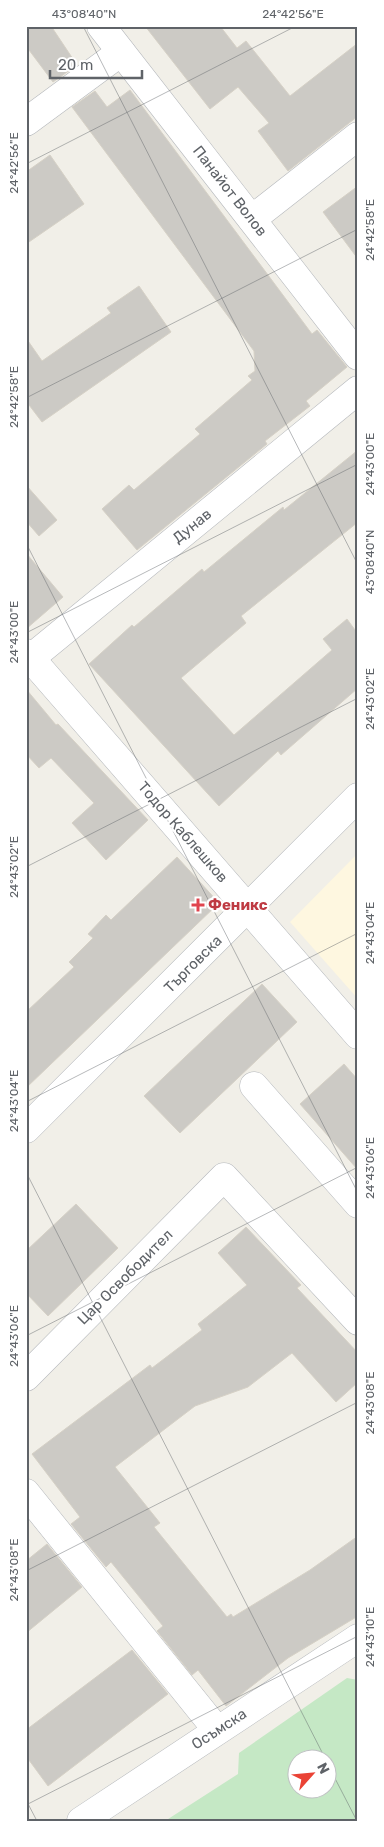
<svg xmlns="http://www.w3.org/2000/svg" width="384" height="1847" font-family="Rubik,sans-serif">
<rect width="100%" height="100%" fill="#f1efe8"/>
<path fill="#fef7e0" d="M358 853V999L290 922Z"/>
<path fill="#c5e8c5" fill-rule="evenodd" d="M347 1678 358 1680V1821H165L238 1774 239 1753ZM296 1760H326V1790H296Z"/>
<g fill="#cccac5" stroke="#d6d1c6">
<path d="M26 26H51L77 65 53 82 26 46Z"/>
<path d="M145 26H220L237 48 246 41 290 96 358 43V116L288 171 258 131 269 123 238 87 210 109Z"/>
<path d="M130 90 312 334 317 330 347 367 306 401 310 406 265 441 267 444 137 550 102 509 129 485 134 490 200 434 195 429 252 380 248 376 255 371 254 351 72 107 95 91 107 107Z"/>
<path d="M50 155 84 204 26 244V172Z"/>
<path d="M358 186V259L323 212Z"/>
<path d="M139 286 171 332 42 422 26 401V338L42 361 111 313 107 308Z"/>
<path d="M358 450V522L241 616 246 623 181 678 234 735 332 650 323 639 347 619 355 630 358 627V688L281 755 278 751 219 806 89 664 132 625 134 627 202 569 204 572 283 507 284 510Z"/>
<path d="M26 485 57 520 39 536 26 521Z"/>
<path d="M26 553 63 597 26 629Z"/>
<path d="M26 689 56 725 58 724 148 820 106 860 72 823 94 803 51 758 39 768 26 754Z"/>
<path d="M177 857 219 903 26 1088V1012L74 967 69 962 93 938 88 934 106 915 111 920Z"/>
<path d="M262 984 297 1022 180 1133 144 1096Z"/>
<path d="M344 1064 358 1080V1170L300 1104Z"/>
<path d="M76 1204 118 1248 48 1316 26 1293V1251Z"/>
<path d="M246 1227 301 1285 297 1288 358 1353V1382L336 1402 292 1353 248 1387 195 1406 115 1467 160 1523 154 1527 227 1617 231 1614 233 1617 310 1570 358 1536V1616L288 1658 226 1706 198 1670 192 1675 157 1631 163 1626 111 1562 106 1567 71 1524 80 1517 32 1454 150 1365 152 1368 202 1330 198 1324 247 1285 218 1253Z"/>
<path d="M47 1544 82 1587 26 1633V1561Z"/>
<path d="M132 1650 168 1694 48 1786 26 1756V1730Z"/>
</g>
<g fill="none" stroke-linecap="round" stroke-linejoin="round">
<defs>
<g id="minor">
<path d="M101 26 358 356"/>
<path d="M26 122 121 52"/>
<path d="M252 219 358 136"/>
<path d="M26 653 358 1035"/>
<path d="M26 662 358 390"/>
<path d="M254 1086 358 1204"/>
<path d="M26 1129 358 797"/>
<path d="M26 1377 224 1177 358 1321"/>
<path d="M26 1493 217 1730"/>
<path d="M81 1821 358 1638"/>
</g>
</defs>
<use href="#minor" stroke="#b5b8bc" stroke-width="29"/>
<use href="#minor" stroke="#fff" stroke-width="28"/>
</g>
<path fill="none" stroke="#5f6368" stroke-width="1" stroke-opacity="0.45" d="M83 26 358 565M26 164 296 26M26 398 358 229M26 543 358 1193M26 633 358 464M26 867 358 698M26 1102 358 933M26 1172 326 1760M26 1336 358 1167M26 1571 358 1402M326 1761 357 1821M26 1800 37 1821M26 1805 358 1636"/>
<path fill="#e0444e" stroke="#fff" stroke-width="2" d="M195.5 897.5h5v5h5v5h-5v5h-5v-5h-5v-5h5z"/>
<g text-anchor="middle" dominant-baseline="central" stroke-width="4.5" stroke-linejoin="round" paint-order="stroke">
<g font-size="15" fill="#5f6368" stroke="#fff">
<text transform="translate(230 191) rotate(52)">Панайот Волов</text>
<text transform="translate(192 526) rotate(-39)">Дунав</text>
<text transform="translate(183 832) rotate(49)">Тодор Каблешков</text>
<text transform="translate(193 964) rotate(-45)">Търговска</text>
<text transform="translate(125 1277) rotate(-45)">Цар Освободител</text>
<text transform="translate(219 1729) rotate(-33)">Осъмска</text>
</g>
<g font-size="15" font-weight="bold" fill="#be3a42" stroke="#fff" text-anchor="start">
<text x="208" y="905">Феникс</text>
</g>
</g>
<rect width="384" height="1847" fill="none" stroke="#ffffff" stroke-width="55"/>
<g transform="translate(312 1774) rotate(63)"><circle r="24" fill="#ffffff" stroke="#bfc1c3"/>
<path d="M0-4L9 19L0 12L-9 19Z" fill="#ea4335"/>
<text y="-8" font-size="14" font-weight="bold" text-anchor="middle" fill="#5f6368">N</text>
</g>
<path d="M50 70v8h92v-8" fill="none" stroke="#5f6368" stroke-width="2.5"/>
<text x="58" y="70" font-size="15" fill="#5f6368" stroke="#ffffff" stroke-width="4" paint-order="stroke">20 m</text>
<rect x="28" y="28" width="328" height="1792" fill="none" stroke="#5f6368" stroke-width="2"/>
<g font-size="12" text-anchor="middle" fill="#5f6368">
<text x="84" y="18">43°08'40"N</text>
<text x="293" y="18">24°42'56"E</text>
<text transform="translate(14 163) rotate(-90)" y="4">24°42'56"E</text>
<text transform="translate(370 230) rotate(-90)" y="4">24°42'58"E</text>
<text transform="translate(14 397) rotate(-90)" y="4">24°42'58"E</text>
<text transform="translate(370 464) rotate(-90)" y="4">24°43'00"E</text>
<text transform="translate(370 562) rotate(-90)" y="4">43°08'40"N</text>
<text transform="translate(14 632) rotate(-90)" y="4">24°43'00"E</text>
<text transform="translate(370 699) rotate(-90)" y="4">24°43'02"E</text>
<text transform="translate(14 867) rotate(-90)" y="4">24°43'02"E</text>
<text transform="translate(370 933) rotate(-90)" y="4">24°43'04"E</text>
<text transform="translate(14 1101) rotate(-90)" y="4">24°43'04"E</text>
<text transform="translate(370 1168) rotate(-90)" y="4">24°43'06"E</text>
<text transform="translate(14 1336) rotate(-90)" y="4">24°43'06"E</text>
<text transform="translate(370 1403) rotate(-90)" y="4">24°43'08"E</text>
<text transform="translate(14 1570) rotate(-90)" y="4">24°43'08"E</text>
<text transform="translate(370 1637) rotate(-90)" y="4">24°43'10"E</text>
</g>
</svg>
